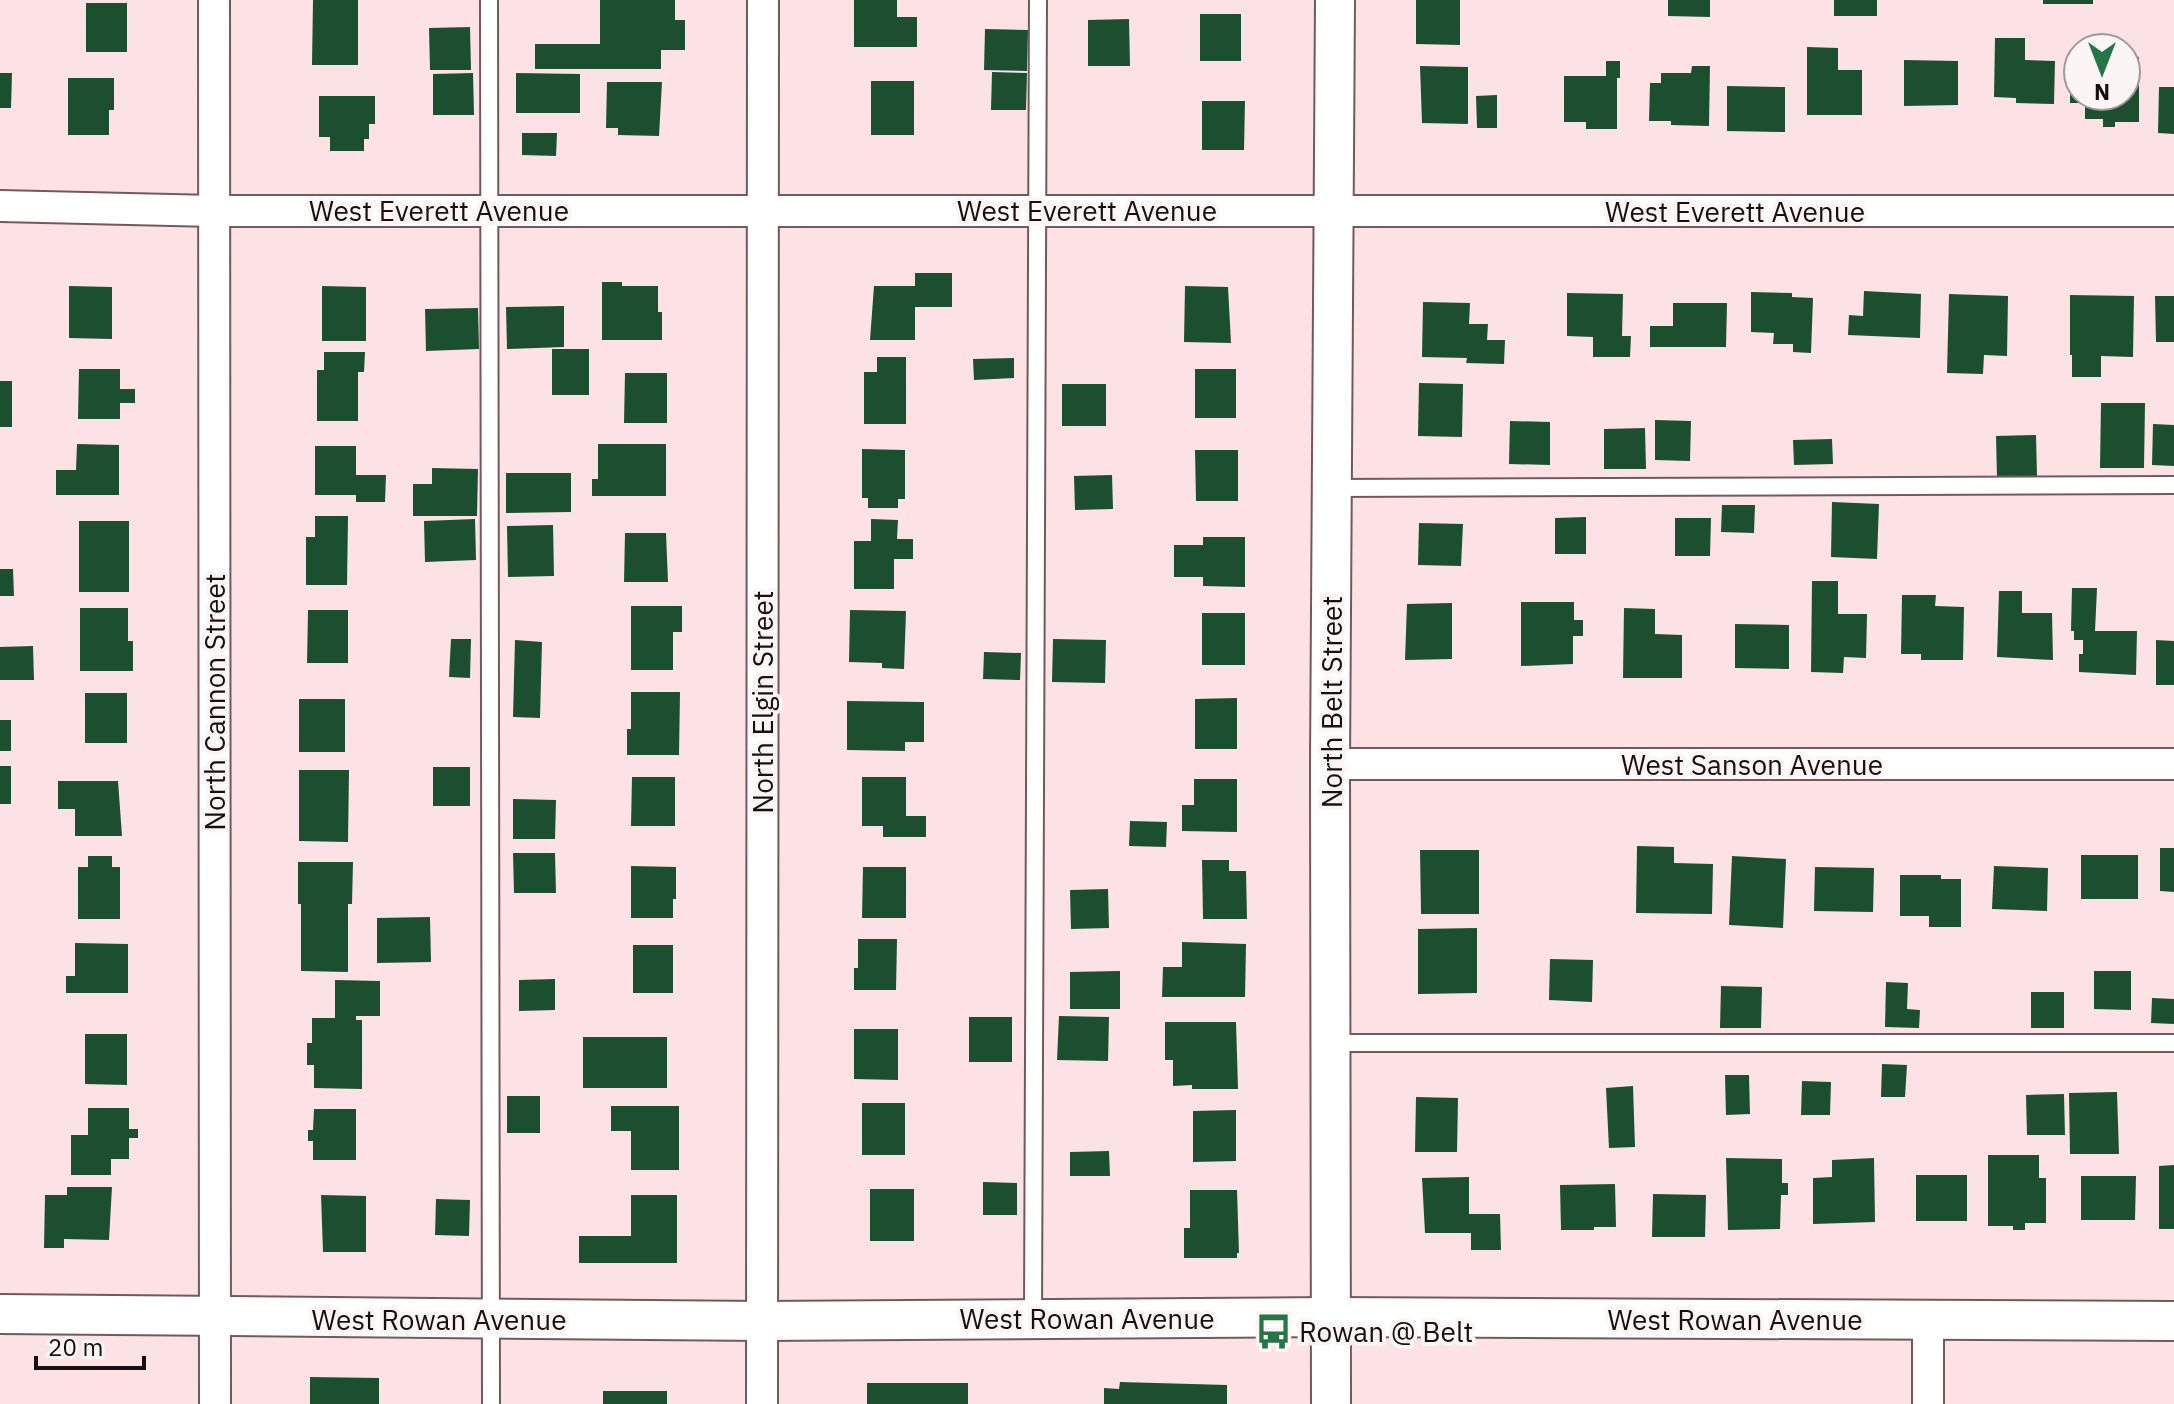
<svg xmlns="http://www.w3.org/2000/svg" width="2174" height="1404" font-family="'IBM Plex Sans',sans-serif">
<rect width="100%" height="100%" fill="#fce2e4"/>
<g fill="#1c4f30">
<path d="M313 0H358V65H312Z"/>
<path d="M600 0H675V20H685V50H661V69H535V44H600Z"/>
<path d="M854 0H897V17H917V47H854Z"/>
<path d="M1416 0H1460V45L1416 44Z"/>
<path d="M1668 0H1710V17L1668 16Z"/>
<rect x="1834" y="0" width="43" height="16"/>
<rect x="2043" y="0" width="50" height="4"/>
<rect x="86" y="3" width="41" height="49"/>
<rect x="1200" y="14" width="41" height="47"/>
<path d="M1129 19 1130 66H1088V20Z"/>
<path d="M470 27 471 70H430L429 28Z"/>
<path d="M985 29 1028 30 1027 71 984 70Z"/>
<path d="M1995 38H2025V60L2055 61 2054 104 2016 103V98L1994 97Z"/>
<path d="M1807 47 1838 48V70H1862V115H1807Z"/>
<path d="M2126 57H2139V122H2115V127H2103V119H2085V103H2070V75H2078V96H2126Z"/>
<path d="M1904 60 1958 61V105L1904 106Z"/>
<path d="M1606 61H1620V78H1617V129H1586V122H1564V76H1606Z"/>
<path d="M1420 66 1468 67V124L1422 123Z"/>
<path d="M1692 66H1710L1709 126 1671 125V121H1649L1650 83H1661V73H1691Z"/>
<path d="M992 72 1027 73 1026 110H991Z"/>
<path d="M0 73H12L11 108H0Z"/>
<path d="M473 73 474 115H433V74Z"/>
<path d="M516 73 580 74V113H516Z"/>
<path d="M68 78H114V110H109V135H68Z"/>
<rect x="871" y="81" width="43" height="54"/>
<path d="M607 82H662L659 136 618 135V128H606Z"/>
<path d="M1727 86 1785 87V132L1727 131Z"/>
<path d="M2159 87H2174V134L2158 133Z"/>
<path d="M1497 95V128H1477L1476 96Z"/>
<path d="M319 96H375V124H369V139H364V151H330V137H319Z"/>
<path d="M1202 101H1245L1244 150H1202Z"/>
<path d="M522 133H557L556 156 522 155Z"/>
<path d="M915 273H952V307H915V340H870L874 286H915Z"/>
<path d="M602 282H622V286H658V312H662V340H602Z"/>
<path d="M69 286 112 287V339L69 338Z"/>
<path d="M322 286 366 287V341H322Z"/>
<path d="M1185 286 1228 287 1231 343 1184 342Z"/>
<path d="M1864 291 1921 294 1920 338 1848 335 1849 315 1863 316Z"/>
<path d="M1751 292 1792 293V297L1813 298 1811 353 1793 352V344H1773L1774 333 1751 332Z"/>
<path d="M1567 293 1623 294 1622 336H1631L1630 357H1593V337L1567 336Z"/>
<path d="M1949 294 2008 296 2007 356 1984 355 1983 374 1947 373Z"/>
<path d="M2070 295 2134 296 2133 357 2101 356V377H2072V355H2070Z"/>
<path d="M2155 296H2174V342H2156Z"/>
<path d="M1423 302 1470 303 1469 324H1488L1487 340H1505L1504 364 1466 363 1467 358 1422 357Z"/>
<path d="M1673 303H1727L1726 347H1650V326H1673Z"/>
<path d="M564 306V347L507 349 506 307Z"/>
<path d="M478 308 479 349 426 351 425 309Z"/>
<rect x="552" y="349" width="37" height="46"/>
<path d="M324 352H365L364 372H358V421H317V370H324Z"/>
<path d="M877 357H906V424H864V372H877Z"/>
<path d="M1014 358V378L974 380 973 359Z"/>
<path d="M79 369H120V389H135V403H120V419H78Z"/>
<rect x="1195" y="369" width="41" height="49"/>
<path d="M625 373H667V423H624Z"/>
<rect x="0" y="381" width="12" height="46"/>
<path d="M1419 383 1463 384 1462 437 1418 436Z"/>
<rect x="1062" y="384" width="44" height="42"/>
<path d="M2101 403H2145L2144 468H2100Z"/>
<path d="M1655 420 1691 421 1690 461 1655 460Z"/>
<path d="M1510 421 1550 422V465L1509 464Z"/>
<path d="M2153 424 2174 425V466L2152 465Z"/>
<path d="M1645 428 1646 469H1604V429Z"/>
<path d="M2036 435 2037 477 1997 478 1996 436Z"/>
<path d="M1832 439 1833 464 1794 465 1793 440Z"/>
<path d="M77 444 119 445V495H56V470H76Z"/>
<path d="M598 444H666V496H592V479H598Z"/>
<path d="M315 446H356V475H386L385 502H356V495H315Z"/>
<path d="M862 449 905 450V499H898V508H868V498H862Z"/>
<path d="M1195 450H1238V501H1196Z"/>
<path d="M432 468 478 469 477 516H413V484H432Z"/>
<path d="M506 473H571V512L506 513Z"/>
<path d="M1112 475 1113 509 1075 510 1074 476Z"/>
<path d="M1832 502 1879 504 1877 559 1831 557Z"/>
<path d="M1722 505H1755L1754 533 1721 532Z"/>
<path d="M315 516H348L347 585H306V537H315Z"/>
<path d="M1586 517V554H1555V518Z"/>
<path d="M1675 518H1711L1710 556H1675Z"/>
<path d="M475 519 476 560 425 562 424 521Z"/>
<path d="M871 519 898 520 897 539H913V559H894V589H854V541H871Z"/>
<rect x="79" y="521" width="50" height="71"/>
<path d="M1419 523 1463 524 1461 566 1418 565Z"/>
<path d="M553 525 554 576 508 577 507 526Z"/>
<path d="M625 533H666L668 582H624Z"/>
<path d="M1203 537H1245V587L1203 586V577H1174V545H1203Z"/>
<path d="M0 569H13L14 596H0Z"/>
<path d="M1812 581H1838V614H1867L1866 658 1844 657 1843 673 1811 672Z"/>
<path d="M2072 588H2097L2095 631H2137L2136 675 2079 672V654H2083V640H2074V631H2071Z"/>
<path d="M1999 591H2022V613H2052L2053 660 1997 657Z"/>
<path d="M1902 595H1936L1935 606 1964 607 1963 660H1921V654H1901Z"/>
<path d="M1521 602H1574V620H1583V636H1573V664L1521 666Z"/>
<path d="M1452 603V659L1405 660 1407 604Z"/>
<path d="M631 606H682V632H673V670H631Z"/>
<path d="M80 608H128V641H133V671H80Z"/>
<path d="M1624 608 1655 609V634L1682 635V678H1623Z"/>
<path d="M308 610H348V663H307Z"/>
<path d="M850 610 906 611 904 669 882 668V663L849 662Z"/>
<rect x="1202" y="613" width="43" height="52"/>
<path d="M1735 624 1789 625V669L1735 668Z"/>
<path d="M451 639H471L470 678 449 677Z"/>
<path d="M1053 639 1106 640 1105 683 1052 682Z"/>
<path d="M515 640 542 642 540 718 513 717Z"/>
<path d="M2156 640 2174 641V685H2156Z"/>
<path d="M33 646 34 680H0V647Z"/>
<path d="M984 652 1021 653 1020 680 983 679Z"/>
<path d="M631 692H680L679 755H627V729H631Z"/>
<rect x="85" y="693" width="42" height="50"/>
<path d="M1237 698V749H1195V699Z"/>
<rect x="299" y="699" width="46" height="53"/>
<path d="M847 701 924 702V742H905V751L847 750Z"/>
<rect x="0" y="720" width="11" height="31"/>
<rect x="0" y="766" width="11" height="38"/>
<rect x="433" y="767" width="37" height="39"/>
<path d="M299 770H349L348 842 299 841Z"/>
<path d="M632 777H675V826H631Z"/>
<path d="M862 777H906V816H926V837H883V826H862Z"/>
<path d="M1194 779H1237V832L1182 831V805H1194Z"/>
<path d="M58 781H118L122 836H75V809H58Z"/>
<path d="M513 799 556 800 555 839H513Z"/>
<path d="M1130 821 1167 822 1166 847 1129 846Z"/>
<path d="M1637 846 1674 847V863L1713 864 1712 914 1636 913Z"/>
<path d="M2160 848H2174V892L2160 891Z"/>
<path d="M1420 850H1479V914H1421Z"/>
<path d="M513 853H555L556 893H514Z"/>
<rect x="2081" y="855" width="57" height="44"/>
<path d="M88 856H112V867H120V919H78V867H88Z"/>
<path d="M1732 856 1786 859 1783 928 1729 925Z"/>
<path d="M1202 860H1229V871H1246L1247 919H1203Z"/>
<path d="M298 862H353L352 904H348V972L301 971V904H298Z"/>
<path d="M631 866 676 867V899H673V918H631Z"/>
<path d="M1994 866 2048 868 2047 911 1992 909Z"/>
<path d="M863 867H906V918H862Z"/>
<path d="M1815 867 1874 868 1873 912 1814 911Z"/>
<path d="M1900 875H1941V879H1961V927H1929V916H1900Z"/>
<path d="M1108 889 1109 928 1071 929 1070 890Z"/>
<path d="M430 917 431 962 377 963V918Z"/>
<path d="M1477 928V993L1418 994V929Z"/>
<path d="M858 939H897L896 990H854V968H858Z"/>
<path d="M1182 942 1246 944 1245 997H1162L1163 967H1182Z"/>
<path d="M75 943 128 944V993H66V976H75Z"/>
<rect x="633" y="945" width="40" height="48"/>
<path d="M1550 959 1593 960 1592 1002 1549 1000Z"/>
<path d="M1120 971V1009H1070V972Z"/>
<path d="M2094 971H2131V1010L2094 1009Z"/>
<path d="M555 979V1010L519 1011V980Z"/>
<path d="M335 980 380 981V1016H356V1020H362V1089L314 1088V1065H307V1043H312V1018H335Z"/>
<path d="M1886 982 1908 983 1907 1009 1920 1010 1919 1028 1885 1027Z"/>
<path d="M1721 986 1762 987 1761 1028H1720Z"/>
<rect x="2031" y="992" width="33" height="36"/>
<path d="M2152 998 2174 999V1024L2151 1023Z"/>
<path d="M1059 1016 1109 1017 1108 1061 1057 1060Z"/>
<rect x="969" y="1017" width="43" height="45"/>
<path d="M1165 1022H1236L1238 1089H1192V1085L1173 1086V1060H1165Z"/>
<path d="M854 1029H898V1080L854 1079Z"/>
<path d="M85 1034H127V1085L85 1084Z"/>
<rect x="583" y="1037" width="84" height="51"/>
<path d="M1882 1064 1907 1065 1905 1097H1881Z"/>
<path d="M1725 1075H1749L1750 1114 1726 1115Z"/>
<path d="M1802 1081 1831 1082 1830 1115H1801Z"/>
<path d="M1633 1086 1635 1147 1609 1148 1606 1088Z"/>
<path d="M2117 1092 2119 1154H2070L2069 1093Z"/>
<path d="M2064 1094 2065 1135H2027L2026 1095Z"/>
<rect x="507" y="1096" width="33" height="37"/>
<path d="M1416 1097 1458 1098 1457 1152H1415Z"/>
<rect x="862" y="1103" width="43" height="52"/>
<path d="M611 1106H679V1170H631V1131H611Z"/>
<path d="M88 1108H129V1129H138V1138H129V1159H111V1175H71V1135H88Z"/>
<path d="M314 1109H356V1160H313V1141H308V1130H313Z"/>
<path d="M1236 1110V1161L1193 1162V1111Z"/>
<path d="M1109 1151 1110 1176H1070V1152Z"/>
<path d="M1988 1155H2039V1178H2046V1223H2025V1230H2013V1226H1988Z"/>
<path d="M1726 1158 1782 1159V1183H1788V1195H1781L1780 1229 1728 1230Z"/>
<path d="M1874 1158 1875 1222 1813 1224V1178L1832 1177V1160Z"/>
<path d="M2174 1165V1229H2159V1166Z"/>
<rect x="1916" y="1175" width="51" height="46"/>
<path d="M2081 1176H2136L2135 1220H2081Z"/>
<path d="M1469 1177V1214H1500L1501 1250H1471V1233H1425L1422 1178Z"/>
<path d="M983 1182 1017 1183V1215H983Z"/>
<path d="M1615 1184 1616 1227H1594V1230H1561L1560 1185Z"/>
<path d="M67 1187H112L109 1240 64 1239V1248H44L45 1195H67Z"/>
<rect x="870" y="1189" width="44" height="52"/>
<path d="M1190 1190H1237L1239 1253H1237V1258H1184V1228H1190Z"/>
<path d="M1653 1194 1706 1195 1705 1237H1652Z"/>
<path d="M321 1195 366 1196V1252H323Z"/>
<path d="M631 1195H677V1263H579V1236H631Z"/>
<path d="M436 1199 470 1200 469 1236 435 1235Z"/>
<path d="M310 1377 379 1378V1404H310Z"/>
<path d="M1120 1382 1227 1385V1404H1104V1388L1119 1389Z"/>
<rect x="867" y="1383" width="101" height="21"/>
<rect x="603" y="1391" width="64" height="13"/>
</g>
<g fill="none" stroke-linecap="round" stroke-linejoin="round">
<defs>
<g id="service">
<path d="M489 0 491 1404"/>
<path d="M1332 488 2174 485"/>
<path d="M1331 1043H2174"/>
<path d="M1033 1318 1038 0"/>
</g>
<g id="minor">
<path d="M214 0 215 1404"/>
<path d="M0 206 214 211H2174"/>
<path d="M1330 764H2174"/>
<path d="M1928 1319V1404"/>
<path d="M762 1404 763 0"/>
</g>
<g id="tertiary">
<path d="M0 1314 762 1321 1331 1317 2174 1321"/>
<path d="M1331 1404 1330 764 1335 0"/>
</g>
</defs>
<use href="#service" stroke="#74595c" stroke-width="20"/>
<use href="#minor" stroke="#74595c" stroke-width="34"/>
<use href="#tertiary" stroke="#74595c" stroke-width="42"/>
<use href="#service" stroke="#fff" stroke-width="16"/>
<use href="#minor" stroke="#fff" stroke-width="30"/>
<use href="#tertiary" stroke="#fff" stroke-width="38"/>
</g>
<defs>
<symbol id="bus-bare" viewBox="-9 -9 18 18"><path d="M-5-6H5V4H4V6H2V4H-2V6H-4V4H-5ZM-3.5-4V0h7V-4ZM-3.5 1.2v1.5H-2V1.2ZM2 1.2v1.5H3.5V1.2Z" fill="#247647" stroke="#fbf5f5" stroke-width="2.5" paint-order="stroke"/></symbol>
</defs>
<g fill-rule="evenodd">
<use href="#bus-bare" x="1248" y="1306" width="51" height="51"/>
</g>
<g text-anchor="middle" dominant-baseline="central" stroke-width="8" stroke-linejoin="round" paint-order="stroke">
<g font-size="28" fill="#1a0f10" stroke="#fbf5f5">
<text x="439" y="210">West Everett Avenue</text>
<text x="1087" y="210">West Everett Avenue</text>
<text x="1735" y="211">West Everett Avenue</text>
<text transform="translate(214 702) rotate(-90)">North Cannon Street</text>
<text transform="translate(762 702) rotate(-90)">North Elgin Street</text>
<text transform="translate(1331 702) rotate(-90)">North Belt Street</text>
<text x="1752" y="764">West Sanson Avenue</text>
<text x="1087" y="1318">West Rowan Avenue</text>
<text x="439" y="1319">West Rowan Avenue</text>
<text x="1735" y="1319">West Rowan Avenue</text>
</g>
<g font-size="28" fill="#1a0f10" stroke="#fbf5f5" text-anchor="start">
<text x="1299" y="1331">Rowan @ Belt</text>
</g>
</g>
<g transform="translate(2102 72) rotate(180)"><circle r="38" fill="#fbf5f5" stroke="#a19999" stroke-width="2"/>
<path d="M0-6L14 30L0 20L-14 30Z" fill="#247647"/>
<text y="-12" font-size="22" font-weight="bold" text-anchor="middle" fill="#1a0f10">N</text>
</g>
<path d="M36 1356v12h108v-12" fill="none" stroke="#1a0f10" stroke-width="4"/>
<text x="48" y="1356" font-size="24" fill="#1a0f10" stroke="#fbf5f5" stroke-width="6" paint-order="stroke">20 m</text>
</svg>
